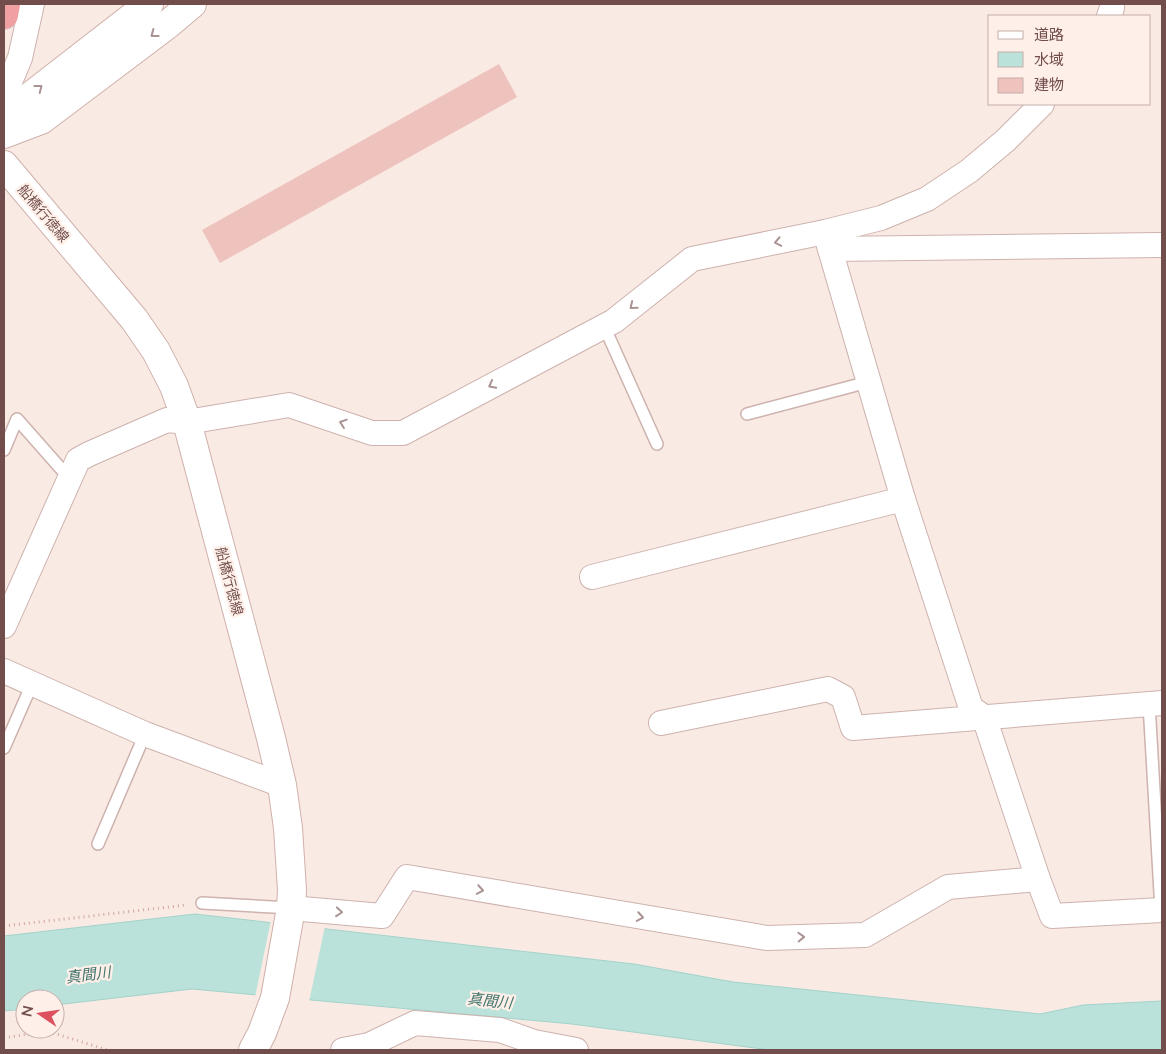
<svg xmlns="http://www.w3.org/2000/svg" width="1166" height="1054" font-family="Lato,'Noto Sans JP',sans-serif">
<rect width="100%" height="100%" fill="#faeae4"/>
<path fill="#bae2db" stroke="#a1d3cb" d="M195 914 634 964 733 982 1040 1014 1083 1005 1162 1001V1050H770L572 1024 192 989 55 1005V999H25V1009L4 1011V936Z"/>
<path fill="#faeae4" d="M271 920 325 926 309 1002 255 997Z"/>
<path fill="#eec2bd" d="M499 64 517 97 220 263 202 230Z"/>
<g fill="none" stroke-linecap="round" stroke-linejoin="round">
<defs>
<g id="lane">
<path d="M604 326 657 444"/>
<path d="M747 414 868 382"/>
<path d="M4 450 17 419 70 479"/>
<path d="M1149 704 1161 910"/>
<path d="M4 748 32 684"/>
<path d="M98 844 145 734"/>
<path d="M202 903 291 908"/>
</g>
<g id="street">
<path d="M1109 16 1112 8V4"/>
<path d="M4 96 20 58 32 4"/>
<path d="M825 232 903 499 971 708 984 717 1038 879 1052 916 1162 910"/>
<path d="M830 249 1162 245"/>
<path d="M592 577 903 499"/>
<path d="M4 626 78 460 89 454 167 420 187 422 289 405 372 433H403L614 321 692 259 825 232 881 218 927 199 969 171 1006 140 1042 104"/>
<path d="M4 671 145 734 282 785"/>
<path d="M661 723 828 689 843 697 853 728 1162 703"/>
<path d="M291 908 382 916 407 877 767 938 865 935 948 887 1038 879"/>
<path d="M343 1050 369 1045 415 1023 500 1030 534 1042 576 1050"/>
</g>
<g id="secondary">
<path d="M4 121 24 101 149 4"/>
<path d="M4 134 41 120 167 25 192 4"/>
<path d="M4 165 134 319 156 351 174 386 187 422 271 738 282 785 288 828 292 890 291 908 275 998 262 1033 253 1050"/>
</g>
<path id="highway" d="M4 15 6 4"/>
</defs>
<use href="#lane" stroke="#cdb2ae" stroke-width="14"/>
<use href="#street" stroke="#cdb2ae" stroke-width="26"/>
<use href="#secondary" stroke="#cfb0ab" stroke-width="30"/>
<use href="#highway" stroke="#d4cac9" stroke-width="30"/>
<g stroke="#d2a5a1" stroke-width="3" stroke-dasharray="1 4" stroke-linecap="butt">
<path d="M4 926 186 905"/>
<path d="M4 1038 47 1031 107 1050"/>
</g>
<use href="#lane" stroke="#fff" stroke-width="11"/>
<use href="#street" stroke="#fff" stroke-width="24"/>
<use href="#secondary" stroke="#fff" stroke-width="28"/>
<use href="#highway" stroke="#f09fa3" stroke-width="28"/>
</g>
<defs><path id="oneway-chevron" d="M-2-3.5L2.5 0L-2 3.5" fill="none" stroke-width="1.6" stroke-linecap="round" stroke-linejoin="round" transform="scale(1.25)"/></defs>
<g stroke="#aa9493">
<use href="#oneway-chevron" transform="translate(154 34) rotate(143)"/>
<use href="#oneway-chevron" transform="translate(39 88) rotate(-38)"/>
<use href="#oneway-chevron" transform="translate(778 242) rotate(169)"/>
<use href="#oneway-chevron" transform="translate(633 306) rotate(141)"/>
<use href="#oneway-chevron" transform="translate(492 385) rotate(152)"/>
<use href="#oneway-chevron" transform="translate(343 423) rotate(-161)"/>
<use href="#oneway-chevron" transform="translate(480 890) rotate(10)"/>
<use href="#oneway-chevron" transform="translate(339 912) rotate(5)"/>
<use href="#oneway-chevron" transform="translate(640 917) rotate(10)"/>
<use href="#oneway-chevron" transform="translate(801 937) rotate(-2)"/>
</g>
<g text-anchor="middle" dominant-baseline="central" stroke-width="4.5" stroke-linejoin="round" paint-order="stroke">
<g font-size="14" fill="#714d4b" stroke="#feefe9">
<text transform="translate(44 213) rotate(50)">船橋行徳線</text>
<text transform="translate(230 581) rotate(75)">船橋行徳線</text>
</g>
<g font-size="15" font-style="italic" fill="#40756d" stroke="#feefe9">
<text transform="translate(88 974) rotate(-7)">真間川</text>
<text transform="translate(490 1000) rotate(6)">真間川</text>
</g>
</g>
<rect width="1166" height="1054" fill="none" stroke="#714d4b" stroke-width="10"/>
<rect x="988" y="15" width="162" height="90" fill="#feefe9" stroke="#c6aeaa"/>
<rect x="998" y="31" width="25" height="8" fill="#ffffff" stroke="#c6aeaa"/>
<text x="1034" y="40" font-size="15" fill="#714d4b">道路</text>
<rect x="998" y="52" width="25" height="15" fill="#bae2db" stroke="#c6aeaa"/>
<text x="1034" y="65" font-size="15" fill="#714d4b">水域</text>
<rect x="998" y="78" width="25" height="15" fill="#eec2bd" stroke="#c6aeaa"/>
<text x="1034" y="90" font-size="15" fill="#714d4b">建物</text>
<g transform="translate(40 1014) rotate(283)"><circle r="24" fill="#feefe9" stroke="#c6aeaa"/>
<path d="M0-4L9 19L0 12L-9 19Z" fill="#dc515d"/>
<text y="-8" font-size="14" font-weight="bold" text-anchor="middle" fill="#714d4b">N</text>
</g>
</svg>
